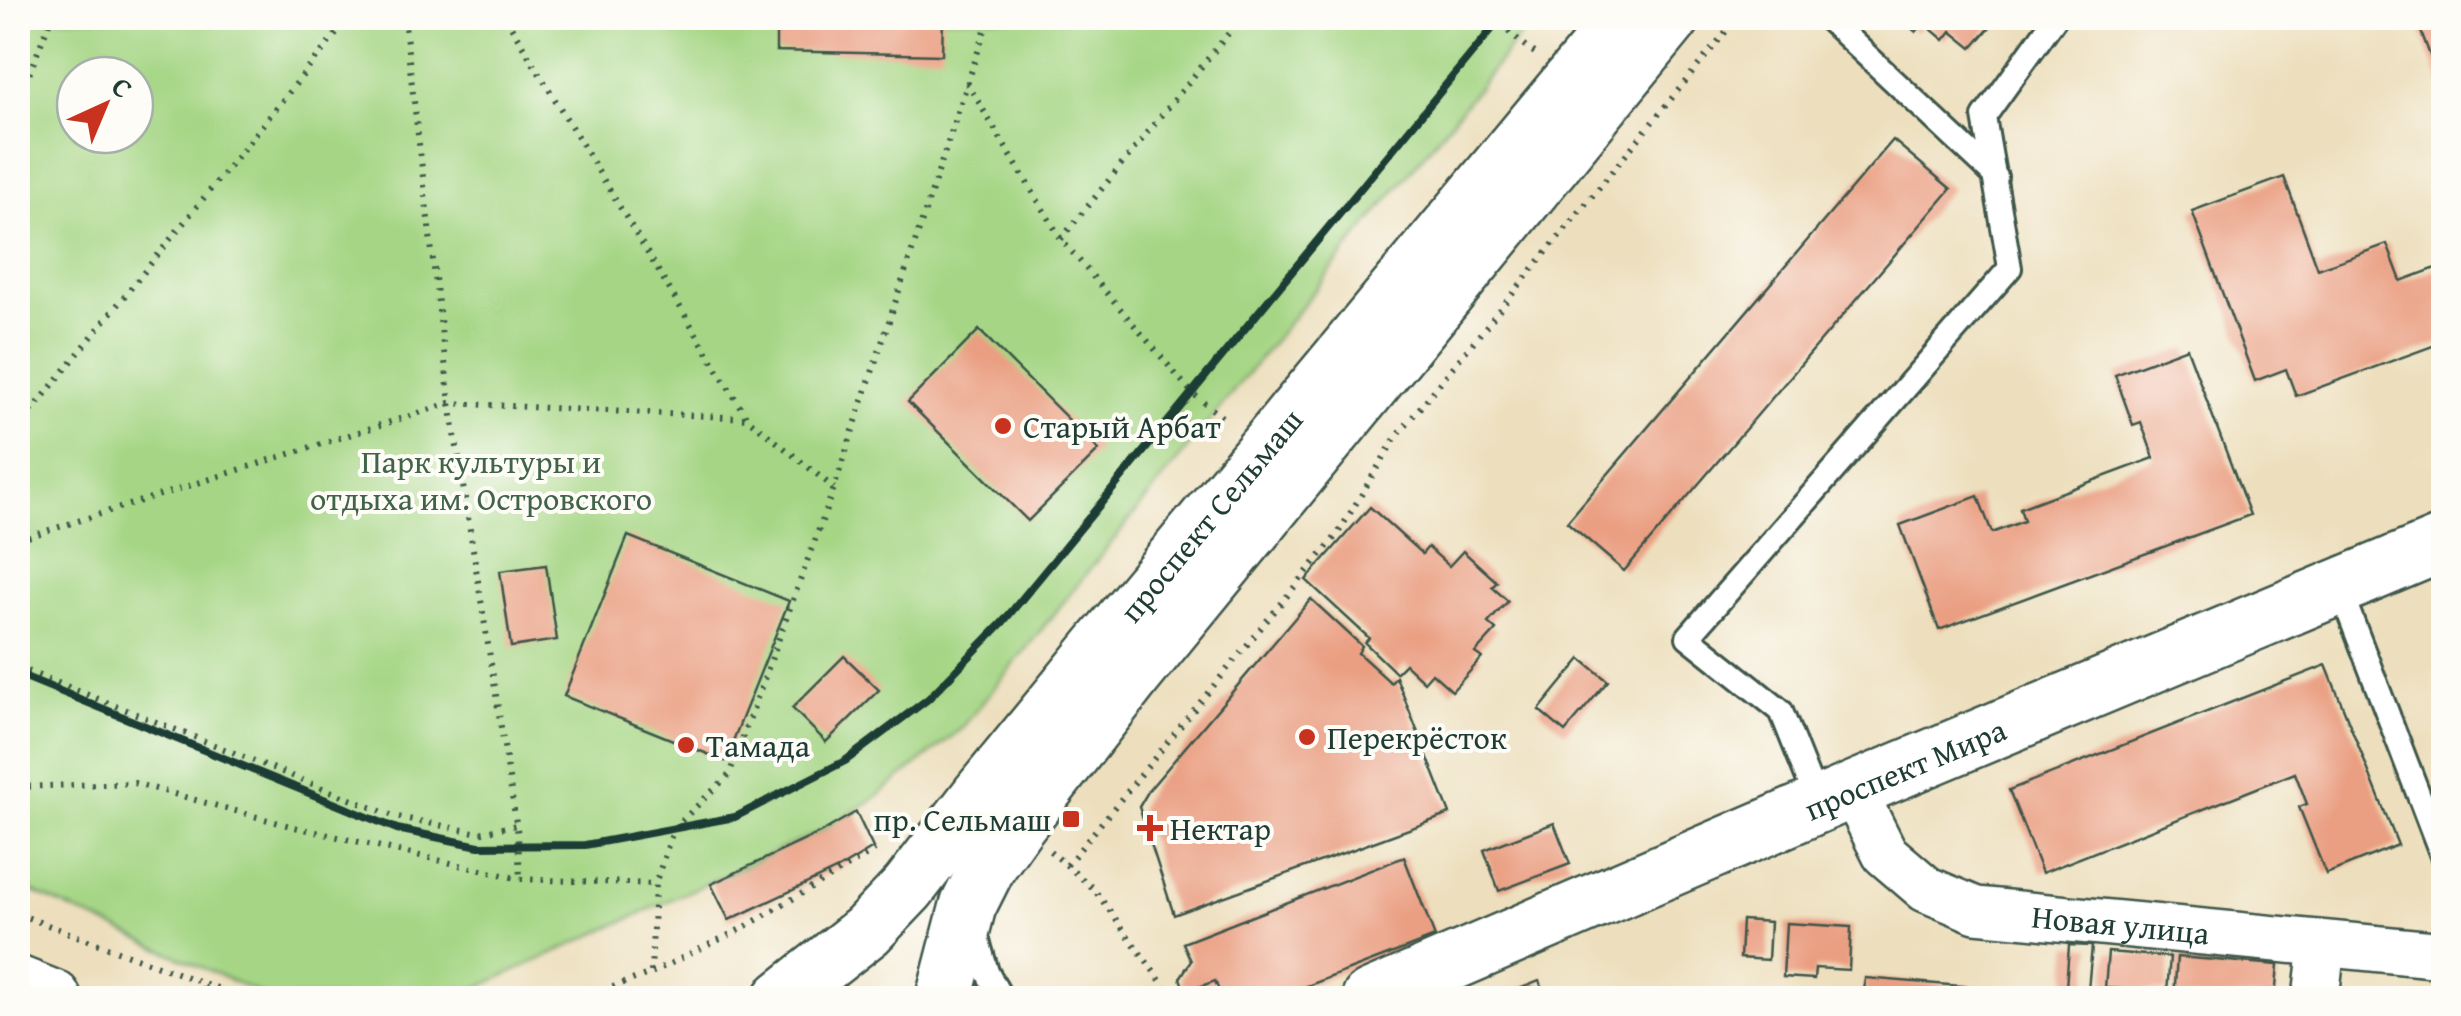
<svg xmlns="http://www.w3.org/2000/svg" width="2461" height="1016" font-family="'Gentium Book Plus',serif">
<rect width="100%" height="100%" fill="#fdfcf7"/>
<filter id="ink" filterUnits="userSpaceOnUse"><feTurbulence type="fractalNoise" baseFrequency=".01" numOctaves="2"/><feDisplacementMap in="SourceGraphic" scale="20" xChannelSelector="R" yChannelSelector="G"/><feConvolveMatrix kernelMatrix="1 2 1 2 8 2 1 2 1" color-interpolation-filters="sRGB"/></filter>
<filter id="wash" filterUnits="userSpaceOnUse"><feTurbulence type="fractalNoise" baseFrequency=".0048" numOctaves="4" result="noise"/><feDisplacementMap in="SourceGraphic" scale="40" xChannelSelector="R" yChannelSelector="G"/><feGaussianBlur stdDeviation="2.25" result="paint"/><feColorMatrix in="noise" values="0 0 0 0 0 0 0 0 0 0 0 0 0 0 0 0 0 1.4 0 .05"/><feComposite in="paint" operator="in"/></filter>
<g filter="url(#wash)">
<rect width="100%" height="100%" fill="#eddfbd"/>
<path fill="#a6d685" stroke="#628a5c" stroke-width="2.5" fill-rule="evenodd" d="M18 18H1534L962 728 875 798 819 832 455 998H270L18 885ZM75 75H135V135H75Z"/>
<g id="blocks">
<g fill="#ea9f82">
<path d="M776 18H943L942 55 776 51Z"/>
<path d="M1899 18H1998L1972 48 1951 31 1944 40 1924 23 1916 32Z"/>
<path d="M2416 18H2444V90H2443Z"/>
<path d="M1893 140 1951 189 1624 571 1567 522Z"/>
<path d="M2284 177 2318 269 2387 244 2401 281 2444 265V342L2296 396 2286 369 2255 381 2192 211Z"/>
<path d="M979 330 1099 450 1028 521 908 402Z"/>
<path d="M2187 348 2250 515 1939 630 1900 525 1978 496 1992 533 2024 521 2020 508 2154 458 2141 422 2133 425 2115 375Z"/>
<path d="M1370 507 1422 554 1428 547 1449 566 1463 551 1497 582 1492 587 1508 601 1488 623 1496 630 1475 653 1482 658 1452 691 1432 673 1424 682 1405 664 1396 673 1365 643 1369 638 1306 580Z"/>
<path d="M628 536 789 601 725 761 564 696Z"/>
<path d="M546 565 557 640 511 647 500 571Z"/>
<path d="M1311 599 1362 646 1358 653 1391 683 1396 677 1450 814 1174 915 1139 807 1149 790Z"/>
<path d="M844 656 879 690 826 742 792 708Z"/>
<path d="M1581 659 1608 681 1565 732 1539 710Z"/>
<path d="M2326 665 2398 845 2326 874 2299 807 2307 804 2295 773 2042 873 2009 790Z"/>
<path d="M856 812 873 848 838 869 729 920 711 884 820 833Z"/>
<path d="M1554 823 1570 864 1499 891 1484 850Z"/>
<path d="M1404 857 1435 937 1276 998H1222L1215 981 1185 992 1180 978 1191 961 1183 943Z"/>
<path d="M1742 920 1770 922 1768 960 1740 958Z"/>
<path d="M1786 923 1851 927 1849 970 1815 968 1814 979 1783 977Z"/>
<path d="M2069 945 2092 946 2088 990 2066 988Z"/>
<path d="M2108 952 2170 957 2167 992 2105 988Z"/>
<path d="M2177 957 2278 965 2275 998H2174Z"/>
<path d="M1865 978 2046 993V998H1864Z"/>
<path d="M1539 981 1547 998H1497Z"/>
</g>
</g>
</g>
<g filter="url(#ink)">
<use href="#blocks" fill-opacity="0" stroke="#3e5549" stroke-width="2.5"/>
<g fill="none" stroke-linecap="round" stroke-linejoin="round">
<defs>
<g id="service">
<path d="M1827 18 1996 177"/>
<path d="M2339 587 2444 861"/>
<path d="M1819 806 1781 711 1688 637 2010 268 1984 117 2055 18"/>
<path d="M974 927 987 972 1001 998"/>
</g>
<g id="minor">
<path id="s1" d="M1853 790 1885 854 1926 889 1976 910 2444 955"/>
<path d="M2316 998 2322 945"/>
</g>
<g id="tertiary">
<path id="s2" d="M1370 998 1853 790 2444 543"/>
</g>
<g id="secondary">
<path id="s3" d="M782 998 867 931 908 888 979 796 1099 649 1623 18"/>
<path d="M944 998 968 906 988 866 1017 825 1134 675 1672 18"/>
</g>
<path id="primary" d="M18 984 53 998"/>
</defs>
<use href="#service" stroke="#3e5549" stroke-width="28"/>
<use href="#minor" stroke="#3e5549" stroke-width="50"/>
<use href="#tertiary" stroke="#3e5549" stroke-width="60"/>
<use href="#secondary" stroke="#3e5549" stroke-width="60"/>
<use href="#primary" stroke="#3e5549" stroke-width="60"/>
<g stroke="#3e5549" stroke-width="6" stroke-dasharray="2.5 8" stroke-linecap="butt">
<path d="M404 18 450 403 518 835 520 879"/>
<path d="M506 18 747 418 834 488"/>
<path d="M1492 18 1537 55"/>
<path d="M967 83 1061 239 1192 393 1228 422"/>
<path d="M18 103 51 18"/>
<path d="M1061 239 1241 18"/>
<path d="M18 428 349 18"/>
<path d="M18 540 450 403 747 418"/>
<path d="M18 667 393 816 479 833 516 825"/>
<path d="M18 787 134 783 290 826 520 879 655 884"/>
<path d="M1050 851 1093 888 1173 998"/>
<path d="M1067 865 1337 535 1396 437 1737 18"/>
<path d="M18 914 244 998"/>
<path d="M651 972 655 884 674 828 729 775 834 488 989 18"/>
<path d="M203 998 201 997 205 984"/>
<path d="M583 998 651 973 745 927 877 849"/>
</g>
<use href="#service" stroke="#fff" stroke-width="22"/>
<use href="#minor" stroke="#fff" stroke-width="45"/>
<use href="#tertiary" stroke="#fff" stroke-width="55"/>
<use href="#secondary" stroke="#fff" stroke-width="55"/>
<use href="#primary" stroke="#fff" stroke-width="55"/>
<path stroke="#1f3d34" stroke-width="8" d="M18 674 397 829 479 846 585 845 735 817 845 761 928 699 1003 622 1501 18"/>
</g>
</g>
<g fill="#c8321e" stroke="#fdfcf7" stroke-width="4">
<circle cx="1003" cy="426" r="10"/>
<circle cx="1307" cy="737" r="10"/>
<circle cx="686" cy="745" r="10"/>
<rect x="1061" y="809" width="20" height="20" rx="5"/>
<path d="M1145 813h10v10h10v10h-10v10h-10v-10h-10v-10h10z"/>
</g>
<g text-anchor="middle" dominant-baseline="central" stroke-width="8" stroke-linejoin="round" paint-order="stroke">
<g font-size="32" fill="#1f3d34" stroke="#fdfcf7" text-anchor="start">
<text x="1023" y="426">Старый Арбат</text>
<text x="1327" y="737">Перекрёсток</text>
<text x="706" y="745">Тамада</text>
<text x="1051" y="819" text-anchor="end">пр. Сельмаш</text>
<text x="1170" y="828">Нектар</text>
</g>
<g font-size="32" fill="#416348" stroke="#fdfcf7">
<text x="481" y="461">Парк культуры и<tspan x="481" dy="37">отдыха им. Островского</tspan></text>
</g>
<g font-size="32" fill="#1f3d34" stroke="#fdfcf7">
<text stroke="none"><textPath href="#s3" startOffset="648">проспект Сельмаш</textPath></text>
<text stroke="none"><textPath href="#s2" startOffset="582">проспект Мира</textPath></text>
<text stroke="none"><textPath href="#s1" startOffset="325">Новая улица</textPath></text>
</g>
</g>
<rect width="2461" height="1016" fill="none" stroke="#fdfcf7" stroke-width="60"/>
<g transform="translate(105 105) rotate(44)"><circle r="48" fill="#fdfcf7" stroke="#a4b0a9" stroke-width="2.5"/>
<path d="M0-8L18 38L0 25L-18 38Z" fill="#c8321e"/>
<text y="-15" font-size="28" font-weight="bold" text-anchor="middle" fill="#1f3d34">С</text>
</g>
</svg>
